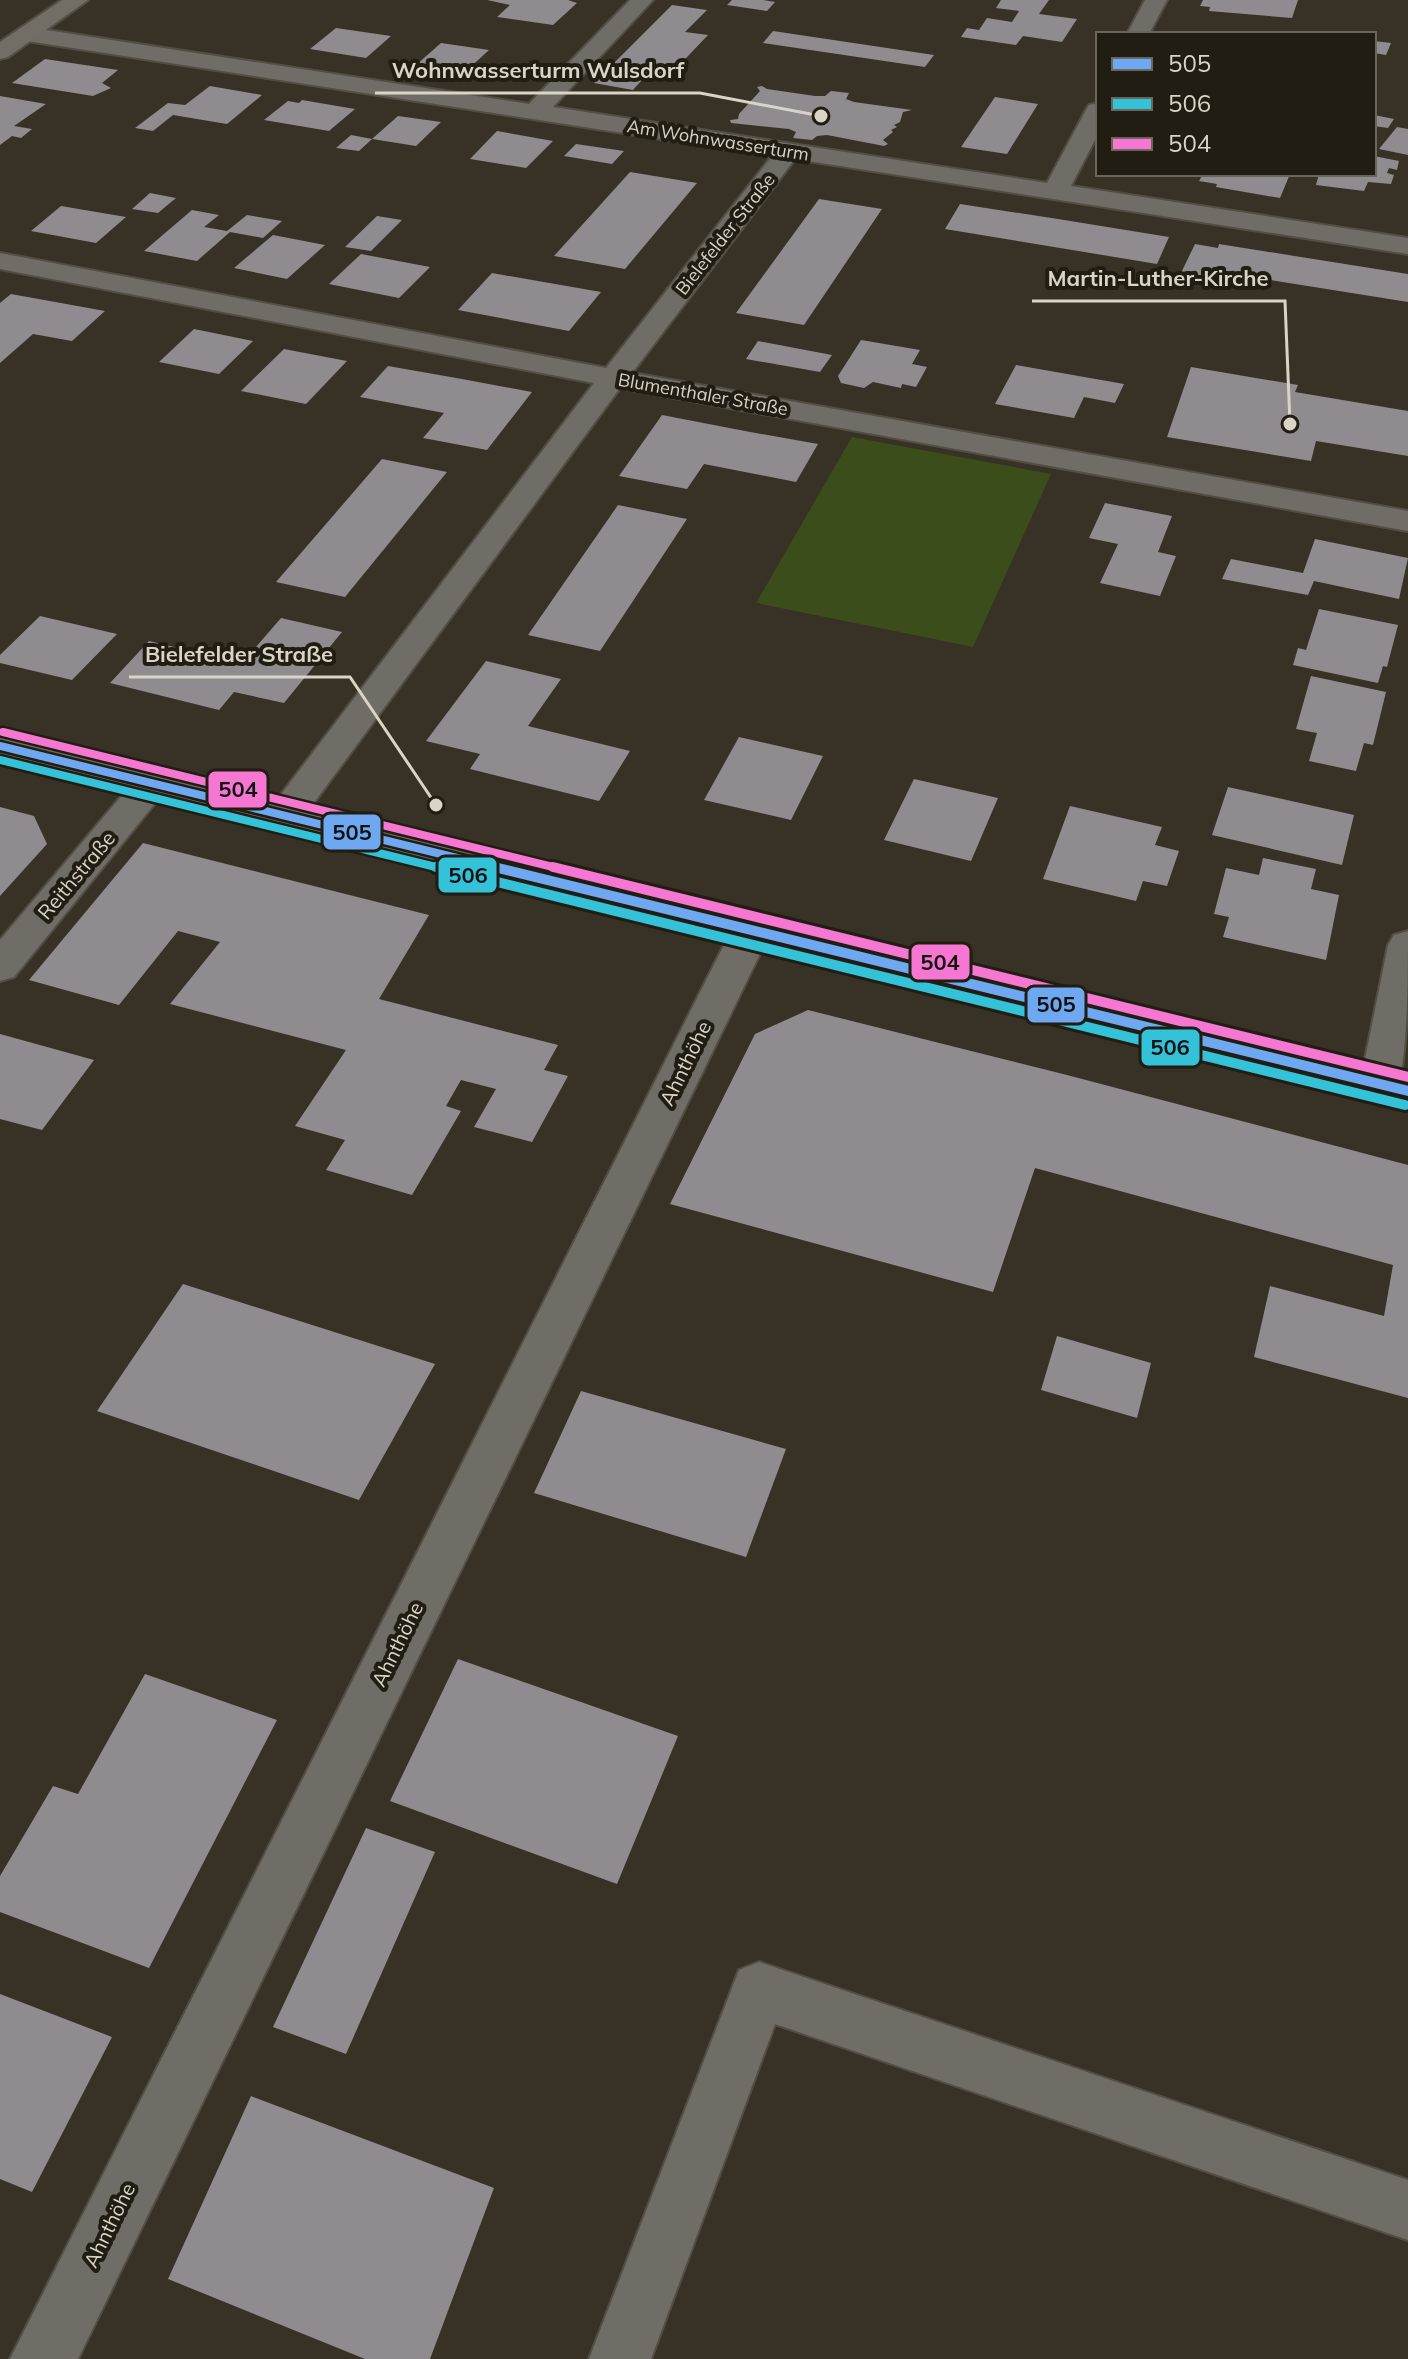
<svg xmlns="http://www.w3.org/2000/svg" width="1408" height="2359" font-family="Mulish,sans-serif">
<rect width="100%" height="100%" fill="#373225"/>
<path fill="#3b4d1b" d="M852 437 1051 474 973 647 756 603Z"/>
<g fill="#908b8f">
<path d="M487 0H568L577 3 553 25 497 17 510 5Z"/>
<path d="M732 0H763L775 2 767 11 727 5Z"/>
<path d="M1001 0H1049L1039 14 1077 19 1062 42 1023 36 1016 45 961 37 967 28 979 30 987 18 1012 22 1019 11 996 8Z"/>
<path d="M1203 0H1298L1292 18 1209 11 1210 7 1200 6Z"/>
<path d="M672 5 707 10 685 32 708 35 670 75 649 72 633 90 594 83Z"/>
<path d="M336 28 391 36 366 58 310 49Z"/>
<path d="M773 31 934 55 925 67 763 43Z"/>
<path d="M1374 41 1391 43 1386 55 1374 53Z"/>
<path d="M441 43 489 50 465 72 416 65Z"/>
<path d="M45 59 118 70 102 83 111 88 93 96 12 83Z"/>
<path d="M210 86 262 95 227 124 173 115 153 131 135 128 168 103 185 105Z"/>
<path d="M762 86 767 89 815 96H825L831 91 849 93 846 99 854 102 912 110 903 112 900 122 894 125 897 127 891 130 893 132 883 140 888 144 884 146 827 135 817 136 812 140 793 138 796 132 789 129 731 123 730 120 738 119 739 114 760 91 757 87Z"/>
<path d="M0 96 46 104 14 126 32 129 21 138 12 136 0 145Z"/>
<path d="M995 97 1038 104 1007 154 961 147Z"/>
<path d="M302 100 355 109 329 131 264 120 288 101 299 103Z"/>
<path d="M1374 115 1394 119 1388 128 1374 126Z"/>
<path d="M398 116 441 122 416 146 372 139 359 151 336 148 351 135 372 139Z"/>
<path d="M1397 127 1408 129V155L1379 149Z"/>
<path d="M497 131 553 141 526 168 470 159Z"/>
<path d="M576 144 624 151 612 164 564 156Z"/>
<path d="M1374 156 1399 161 1397 170 1389 168 1387 173 1394 175 1391 184 1368 182 1364 191 1316 185 1319 174H1374Z"/>
<path d="M630 172 697 183 625 269 554 256Z"/>
<path d="M1203 174H1290L1280 198 1216 187 1217 184 1199 181Z"/>
<path d="M150 193 176 198 158 213 132 209Z"/>
<path d="M819 199 882 209 804 325 736 313Z"/>
<path d="M960 204 1058 219 1169 237 1157 264 945 229Z"/>
<path d="M61 206 126 217 96 243 31 231Z"/>
<path d="M192 210 219 215 204 227 227 231 247 215 282 221 263 238 230 232 197 261 144 251Z"/>
<path d="M377 216 402 220 371 251 345 247Z"/>
<path d="M273 235 325 245 287 279 234 268Z"/>
<path d="M1195 244 1218 248 1219 244 1408 274V302L1208 270 1204 279 1180 275Z"/>
<path d="M361 254 430 267 399 298 329 284Z"/>
<path d="M492 273 601 292 569 331 458 310Z"/>
<path d="M11 294 105 311 72 341 33 334 0 363V303Z"/>
<path d="M194 329 253 341 219 374 159 362Z"/>
<path d="M861 340 920 350 912 364 927 367 916 387 902 384 901 388 873 382 864 388 841 383 838 376Z"/>
<path d="M758 341 832 355 820 372 746 359Z"/>
<path d="M284 349 347 361 306 404 241 391Z"/>
<path d="M1016 365 1124 384 1115 403 1084 397 1074 418 995 404Z"/>
<path d="M388 366 462 379 532 392 487 450 423 438 444 413 360 397Z"/>
<path d="M1191 367 1298 385 1295 392 1408 411V456L1316 441 1311 461 1167 437Z"/>
<path d="M662 415 745 431 818 444 796 482 704 464 687 489 619 476Z"/>
<path d="M382 459 447 472 345 597 276 582Z"/>
<path d="M1105 503 1172 516 1158 552 1176 556 1160 596 1100 583 1118 544 1089 538Z"/>
<path d="M618 505 687 519 600 651 528 635Z"/>
<path d="M1315 539 1408 558 1399 599 1314 581 1308 595 1222 579 1231 559 1303 573Z"/>
<path d="M1319 609 1398 625 1387 667 1383 666 1378 683 1293 665 1298 648 1306 650Z"/>
<path d="M40 616 117 634 72 680 0 663V655Z"/>
<path d="M281 618 342 632 284 703 234 692 219 710 110 683 149 641 242 663Z"/>
<path d="M486 661 561 679 528 726 630 751 599 801 470 769 480 754 426 741Z"/>
<path d="M1311 676 1386 692 1373 745 1364 743 1356 771 1309 761 1317 733 1296 729Z"/>
<path d="M739 737 823 756 791 820 704 800Z"/>
<path d="M914 779 998 798 971 861 884 840Z"/>
<path d="M1228 787 1354 815 1342 865 1212 835Z"/>
<path d="M1070 806 1162 827 1155 845 1179 851 1167 886 1143 881 1136 901 1043 879Z"/>
<path d="M0 807 34 816 47 844 0 896Z"/>
<path d="M143 843 429 915 379 999 558 1045 544 1070 568 1076 532 1142 474 1127 496 1089 461 1080 446 1106 461 1111 412 1195 326 1170 345 1140 295 1126 346 1050 170 1004 220 942 178 931 119 1005 29 980Z"/>
<path d="M1263 858 1316 869 1311 889 1339 895 1326 960 1223 937 1229 917 1214 914 1226 868 1259 875Z"/>
<path d="M808 1010 1067 1075 1408 1165V1398L1254 1357 1270 1286 1384 1316 1393 1265 1035 1168 993 1292 670 1204 755 1034Z"/>
<path d="M0 1034 94 1060 42 1130 0 1119Z"/>
<path d="M183 1284 435 1364 359 1500 97 1411Z"/>
<path d="M1057 1336 1151 1363 1137 1418 1041 1390Z"/>
<path d="M581 1391 786 1449 746 1557 534 1493Z"/>
<path d="M458 1659 678 1736 617 1884 390 1801Z"/>
<path d="M145 1674 277 1720 149 1968 0 1912V1876L53 1786 78 1794Z"/>
<path d="M366 1828 435 1852 346 2054 273 2027Z"/>
<path d="M0 1994 112 2037 32 2192 0 2179Z"/>
<path d="M251 2096 494 2188 430 2359H365L168 2279Z"/>
</g>
<g fill="none" stroke-linecap="round" stroke-linejoin="round">
<defs>
<path id="lane" d="M759 1962 1408 2180V2240L775 2024 651 2359H589L739 1970Z"/>
<g id="street">
<path d="M630 0H653L553 107 1047 183 1086 110 1089 105 1098 103V134L1071 186 1408 238V254L795 159 632 373 1408 511V531L620 388 299 823 286 826 273 823 267 814 273 805 594 383 0 269V253L606 368 772 156 27 41 19 39 16 34 19 29 27 27 529 104Z"/>
<path d="M1145 0H1167L1149 34H1127Z"/>
<path d="M152 771 165 775 170 783 165 791 14 977 0 981V940L139 775Z"/>
<path d="M752 915 766 919 772 929 78 2359H10L732 929 738 919Z"/>
<path d="M1408 931C1408 975 1408 1058 1396 1095L1381 1100 1366 1095 1360 1084 1388 945 1394 935Z"/>
</g>
<path id="secondary" d="M62 0H88L8 57 0 59V42Z"/>
<path id="primary" d="M0 735 1408 1075V1107L0 757Z"/>
</defs>
<use href="#lane" stroke="#534e44" stroke-width="4"/>
<use href="#street" stroke="#534e44" stroke-width="4"/>
<use href="#secondary" stroke="#534e44" stroke-width="4"/>
<use href="#primary" stroke="#534e44" stroke-width="4"/>
<use href="#lane" fill="#6f6d66" fill-rule="evenodd"/>
<use href="#street" fill="#6f6d66" fill-rule="evenodd"/>
<use href="#secondary" fill="#726e66" fill-rule="evenodd"/>
<use href="#primary" fill="#706c63" fill-rule="evenodd"/>
<defs>
<path id="bus-1-far1" d="M0 746 502 869"/>
<path id="bus-1" d="M494 867 1408 1091"/>
<path id="bus-2-far1" d="M0 760 444 869"/>
<path id="bus-2" d="M436 867 1405 1105"/>
<path id="bus-3-far1" d="M3 732 561 869"/>
<path id="bus-3" d="M553 867 1408 1077"/>
</defs>
<use href="#bus-1-far1" stroke="#211d13" stroke-width="13"/>
<use href="#bus-1" stroke="#211d13" stroke-width="16"/>
<use href="#bus-2-far1" stroke="#211d13" stroke-width="13"/>
<use href="#bus-2" stroke="#211d13" stroke-width="16"/>
<use href="#bus-3-far1" stroke="#211d13" stroke-width="13"/>
<use href="#bus-3" stroke="#211d13" stroke-width="16"/>
<use href="#bus-1-far1" stroke="#6ea8f1" stroke-width="8"/>
<use href="#bus-1" stroke="#6ea8f1" stroke-width="10"/>
<use href="#bus-2-far1" stroke="#34c2d8" stroke-width="8"/>
<use href="#bus-2" stroke="#34c2d8" stroke-width="10"/>
<use href="#bus-3-far1" stroke="#f677d1" stroke-width="8"/>
<use href="#bus-3" stroke="#f677d1" stroke-width="10"/>
</g>
<g text-anchor="middle" dominant-baseline="central" stroke-width="8" stroke-linejoin="round" paint-order="stroke">
<g font-size="18" fill="#dad4c7" stroke="#211d13">
<text transform="translate(718 140) rotate(9)">Am Wohnwasserturm</text>
<text transform="translate(725 234) rotate(-52)">Bielefelder Straße</text>
<text transform="translate(703 394) rotate(10)">Blumenthaler Straße</text>
</g>
<g font-size="20" fill="#dad4c7" stroke="#211d13">
<text transform="translate(76 875) rotate(-50)">Reithstraße</text>
<text transform="translate(685 1063) rotate(-64)">Ahnthöhe</text>
<text transform="translate(397 1644) rotate(-64)">Ahnthöhe</text>
<text transform="translate(109 2225) rotate(-64)">Ahnthöhe</text>
</g>
</g>
<path fill="none" stroke="#dad4c7" stroke-width="3" d="M821 116L700 93H375M1290 424L1285 301H1032M436 805L350 677H129"/>
<g fill="#dad4c7" stroke="#211d13" stroke-width="3">
<circle cx="821" cy="116" r="8"/>
<circle cx="1290" cy="424" r="8"/>
<circle cx="436" cy="805" r="8"/>
</g>
<g font-size="22" text-anchor="middle" font-weight="bold" fill="#dad4c7" stroke="#211d13" stroke-width="8" stroke-linejoin="round" paint-order="stroke">
<text x="538" y="78">Wohnwasserturm Wulsdorf</text>
<text x="1158" y="286">Martin-Luther-Kirche</text>
<text x="239" y="662">Bielefelder Straße</text>
</g>
<g stroke="#211d13" stroke-width="3">
<rect x="207" y="770" width="61" height="39" rx="8" fill="#f677d1"/>
<rect x="322" y="813" width="60" height="38" rx="8" fill="#6ea8f1"/>
<rect x="437" y="856" width="61" height="38" rx="8" fill="#34c2d8"/>
<rect x="910" y="943" width="61" height="38" rx="8" fill="#f677d1"/>
<rect x="1026" y="986" width="60" height="38" rx="8" fill="#6ea8f1"/>
<rect x="1140" y="1028" width="61" height="39" rx="8" fill="#34c2d8"/>
</g>
<g font-size="22" text-anchor="middle" font-weight="bold" fill="#111">
<text x="238" y="797">504</text>
<text x="352" y="840">505</text>
<text x="468" y="883">506</text>
<text x="940" y="970">504</text>
<text x="1056" y="1012">505</text>
<text x="1170" y="1055">506</text>
</g>
<rect x="1096" y="32" width="280" height="144" fill="#211d13" stroke="#6b665b" stroke-width="2"/>
<rect x="1112" y="58" width="40" height="12" fill="#6ea8f1" stroke="#6b665b" stroke-width="2"/>
<text x="1168" y="72" font-size="24" fill="#dad4c7">505</text>
<rect x="1112" y="98" width="40" height="12" fill="#34c2d8" stroke="#6b665b" stroke-width="2"/>
<text x="1168" y="112" font-size="24" fill="#dad4c7">506</text>
<rect x="1112" y="138" width="40" height="12" fill="#f677d1" stroke="#6b665b" stroke-width="2"/>
<text x="1168" y="152" font-size="24" fill="#dad4c7">504</text>
</svg>
